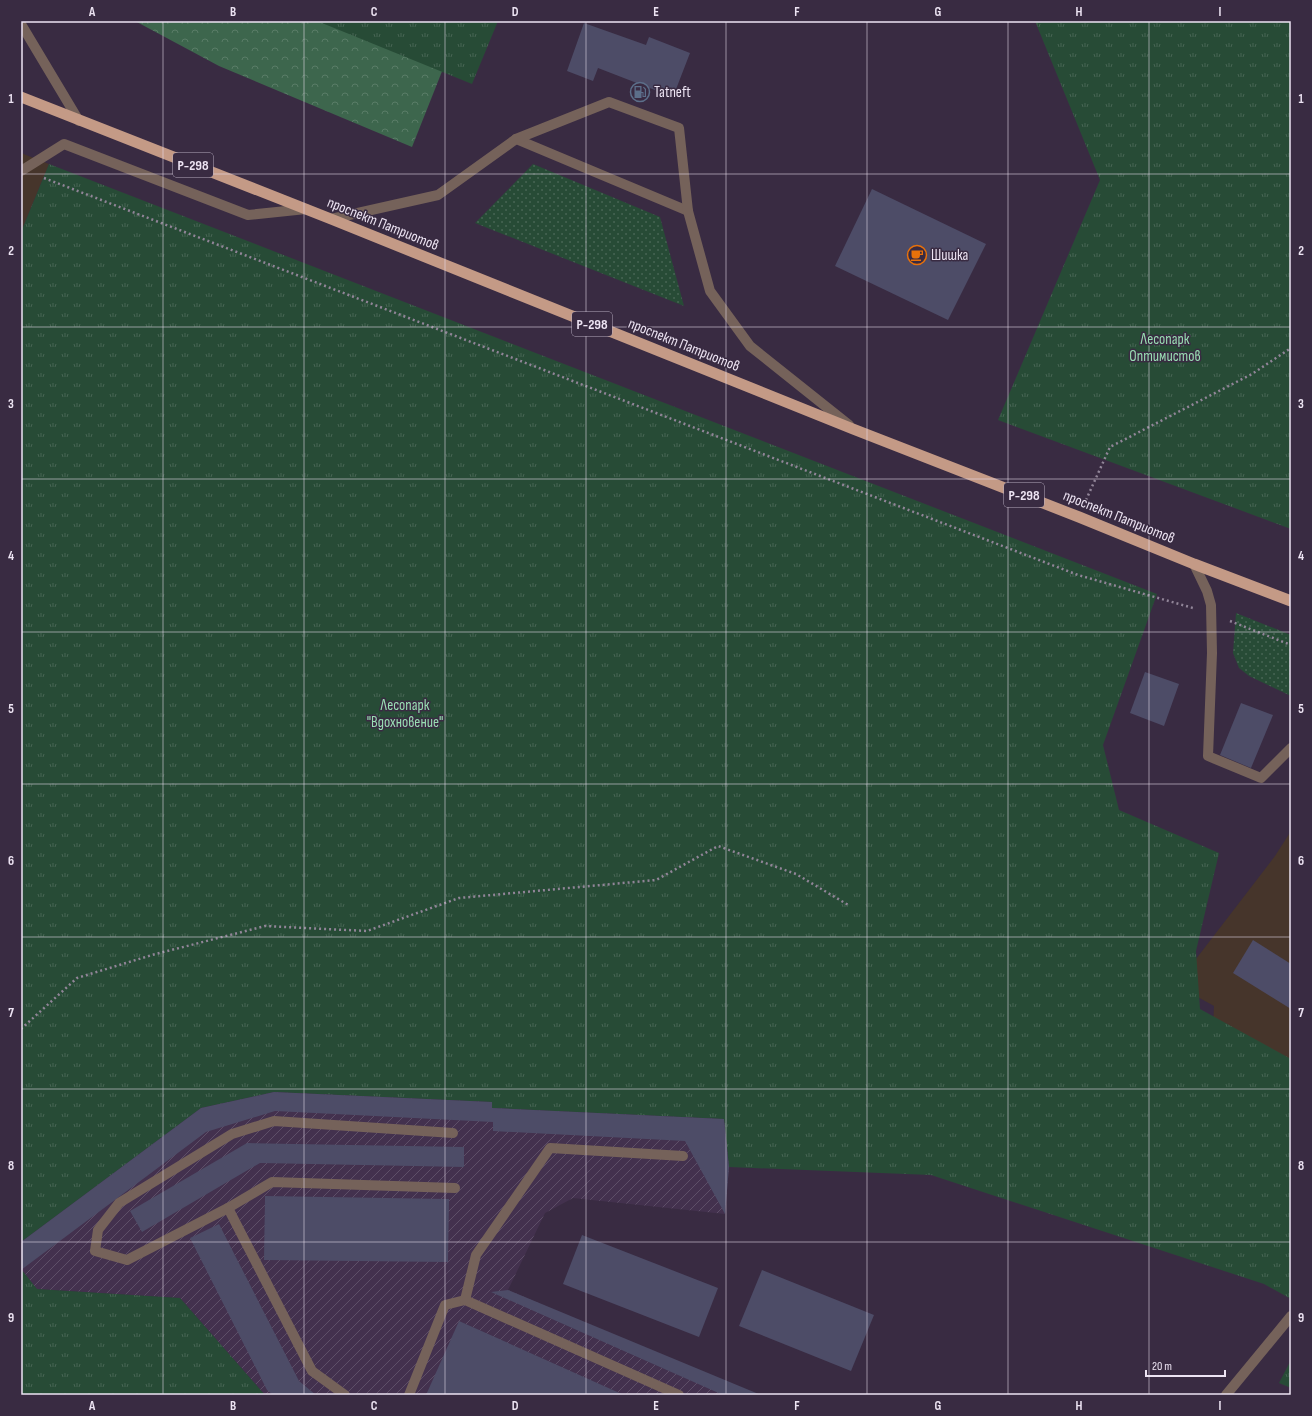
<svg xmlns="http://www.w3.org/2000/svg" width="1312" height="1416" font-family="'Sofia Sans Condensed',sans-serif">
<defs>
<pattern id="industrial-furrows" width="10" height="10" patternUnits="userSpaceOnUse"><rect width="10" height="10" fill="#43314e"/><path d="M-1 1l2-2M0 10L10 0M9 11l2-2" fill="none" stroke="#5e4f68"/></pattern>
<pattern id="grass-dots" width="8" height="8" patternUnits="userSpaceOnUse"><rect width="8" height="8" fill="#274b36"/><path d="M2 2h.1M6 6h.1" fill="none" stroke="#476554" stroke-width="1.8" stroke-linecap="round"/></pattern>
<pattern id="forest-crowns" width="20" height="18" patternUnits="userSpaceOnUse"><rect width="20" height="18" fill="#3d664d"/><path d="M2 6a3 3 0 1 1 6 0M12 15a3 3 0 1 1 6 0" fill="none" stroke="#597c67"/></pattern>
<pattern id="park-tufts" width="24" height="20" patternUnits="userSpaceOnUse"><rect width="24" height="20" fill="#274b36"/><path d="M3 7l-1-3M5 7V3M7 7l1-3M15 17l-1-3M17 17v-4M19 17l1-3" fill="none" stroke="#476554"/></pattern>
</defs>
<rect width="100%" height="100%" fill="#392b42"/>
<g fill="#46352b">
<path d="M21 153 49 164 21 232Z"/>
<path d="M1291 831V1075L1213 1028 1214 1006 1176 985 1275 856Z"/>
</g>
<path fill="url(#industrial-furrows)" d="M274 1092 492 1102V1108L724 1119 729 1167 725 1214 573 1198 545 1213 508 1290 751 1395H265L180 1298 36 1289 21 1269 201 1108Z"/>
<g fill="url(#grass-dots)">
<path d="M533 164 660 217 684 306 475 223Z"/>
<path d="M1236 613 1291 635V696L1249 676 1239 668 1233 653Z"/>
</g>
<path fill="url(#forest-crowns)" d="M135 21H462L412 147 219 66Z"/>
<g fill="url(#park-tufts)">
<path d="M317 21H498L472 84Z"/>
<path d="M1035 21H1291V529L998 420 1100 180Z"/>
<path d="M49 164 1157 594 1103 745 1119 810 1219 853 1196 951 1200 1009 1291 1059V1299L1264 1284 931 1175 729 1167 724 1119 492 1108V1102L274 1092 201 1108 21 1242V232Z"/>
<path d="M21 1269 37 1289 180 1298 265 1395H21Z"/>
<path d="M1291 1360V1388L1279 1383Z"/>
</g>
<g fill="#4d4c67">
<path d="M584 23 646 45 649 37 690 53 673 97 598 68 593 81 567 71Z"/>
<path d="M872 189 986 244 948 320 835 266Z"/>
<path d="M1145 672 1179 684 1164 726 1130 713Z"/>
<path d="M1241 703 1273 715 1251 768 1220 755Z"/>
<path d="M1253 940 1291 964V1009L1233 973Z"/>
<path d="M274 1092 492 1102V1108L724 1119 729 1167 725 1214 685 1141 493 1131V1122L275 1111 206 1132 21 1270V1242L201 1108Z"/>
<path d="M247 1143 464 1147V1167L260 1163 142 1232 130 1211Z"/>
<path d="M265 1196 449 1199 448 1262 264 1260Z"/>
<path d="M219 1224 299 1381 316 1395H273L267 1390 190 1238Z"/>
<path d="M582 1235 718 1288 699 1337 563 1284Z"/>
<path d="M762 1270 874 1315 851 1371 739 1326Z"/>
<path d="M508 1290 761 1395H723L491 1292Z"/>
<path d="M459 1321 624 1395H426Z"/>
</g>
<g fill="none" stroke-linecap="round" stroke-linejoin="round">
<g stroke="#918598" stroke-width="2.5" stroke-dasharray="2 3" stroke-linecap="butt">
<path d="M44 178 1078 575 1193 608"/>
<path d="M1086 500 1110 447 1252 374 1291 348"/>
<path d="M1230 621 1291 645"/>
<path d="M21 1029 77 978 152 955 265 926 367 931 459 898 656 880 718 846 796 874 850 906"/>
</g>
<g stroke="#75625a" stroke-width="10">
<path d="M21 24 79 121"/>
<path d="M516 139 688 211"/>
<path d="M21 171 64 144 248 215 306 209"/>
<path d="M331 219 438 195 516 139 609 102 679 128 688 211 710 291 750 346 849 425"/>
<path d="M1194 564 1207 591 1211 605 1212 653 1208 756 1261 778 1291 748"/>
<path d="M453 1133 274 1121 232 1134 119 1203 98 1230 95 1251 127 1260 228 1208 272 1182 455 1188"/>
<path d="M228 1208 312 1371 345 1395"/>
<path d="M409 1395 445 1305 465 1300"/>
<path d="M679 1395 465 1300 476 1255 550 1148 683 1156"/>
</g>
<path stroke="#75625a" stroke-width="10" d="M1226 1395 1291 1316"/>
<path stroke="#c49a86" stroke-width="11" d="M21 97 331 219 853 429 1079 517 1194 564 1291 601"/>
</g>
<path fill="none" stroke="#ede4f3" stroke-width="1" stroke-opacity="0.55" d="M163 21V1395M304 21V1395M445 21V1395M586 21V1395M726 21V1395M867 21V1395M1008 21V1395M1149 21V1395M21 174H1291M21 327H1291M21 479H1291M21 632H1291M21 784H1291M21 937H1291M21 1089H1291M21 1242H1291"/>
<defs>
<symbol id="fuel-ring" viewBox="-11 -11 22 22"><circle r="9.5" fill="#392b42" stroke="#5c6f8a" stroke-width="1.5"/><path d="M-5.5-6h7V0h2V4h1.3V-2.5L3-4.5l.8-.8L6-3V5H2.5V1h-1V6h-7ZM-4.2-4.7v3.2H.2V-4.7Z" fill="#5c6f8a"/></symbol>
<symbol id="cafe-ring" viewBox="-11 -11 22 22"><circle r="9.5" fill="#392b42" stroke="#e8710a" stroke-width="1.5"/><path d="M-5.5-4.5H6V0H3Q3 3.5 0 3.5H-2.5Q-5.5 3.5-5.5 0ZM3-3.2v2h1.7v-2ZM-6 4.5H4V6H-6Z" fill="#e8710a"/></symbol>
</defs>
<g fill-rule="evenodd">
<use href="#fuel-ring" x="629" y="81" width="22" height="22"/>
<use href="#cafe-ring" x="906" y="244" width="22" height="22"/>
</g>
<g text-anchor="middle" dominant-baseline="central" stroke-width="3" stroke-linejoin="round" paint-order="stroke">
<g fill="#392b42" stroke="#b7acbe" stroke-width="1">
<rect x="173" y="153" width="40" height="24" rx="3"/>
<rect x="572" y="312" width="40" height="24" rx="3"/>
<rect x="1004" y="483" width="40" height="24" rx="3"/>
</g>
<g font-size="14" font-weight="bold" fill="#ede4f3">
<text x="193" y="165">Р-298</text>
<text x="592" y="324">Р-298</text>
<text x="1024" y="495">Р-298</text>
</g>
<g font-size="15" fill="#ede4f3" stroke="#392b42" text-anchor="start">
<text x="654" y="92">Tatneft</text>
<text x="931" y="255">Шишка</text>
</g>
<g font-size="15" fill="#ede4f3" stroke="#392b42">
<text transform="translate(383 224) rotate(22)">проспект Патриотов</text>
<text transform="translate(684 345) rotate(22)">проспект Патриотов</text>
<text transform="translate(1119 517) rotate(22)">проспект Патриотов</text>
</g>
<g font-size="15" fill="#99deb3" stroke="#392b42">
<text x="1165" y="339">Лесопарк<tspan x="1165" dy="17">Оптимистов</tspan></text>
<text x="405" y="705">Лесопарк<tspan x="405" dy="17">"Вдохновение"</tspan></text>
</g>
</g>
<rect width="1312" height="1416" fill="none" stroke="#392b42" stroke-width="44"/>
<path d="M1146 1370v6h79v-6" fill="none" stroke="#ede4f3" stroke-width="2"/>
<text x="1152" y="1370" font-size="12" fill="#ede4f3" stroke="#392b42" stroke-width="3" paint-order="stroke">20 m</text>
<rect x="22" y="22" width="1268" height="1372" fill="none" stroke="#ede4f3" stroke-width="1.5"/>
<g font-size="13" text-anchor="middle" font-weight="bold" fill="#ede4f3">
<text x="92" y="16">A</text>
<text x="233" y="16">B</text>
<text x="374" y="16">C</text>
<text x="515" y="16">D</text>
<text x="656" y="16">E</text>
<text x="797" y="16">F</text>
<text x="938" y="16">G</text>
<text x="1079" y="16">H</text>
<text x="1220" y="16">I</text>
<text x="11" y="103">1</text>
<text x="1301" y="103">1</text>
<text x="11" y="255">2</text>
<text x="1301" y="255">2</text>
<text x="11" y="408">3</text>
<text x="1301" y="408">3</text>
<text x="11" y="560">4</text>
<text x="1301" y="560">4</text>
<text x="11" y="713">5</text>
<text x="1301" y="713">5</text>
<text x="11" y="865">6</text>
<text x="1301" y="865">6</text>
<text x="11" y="1017">7</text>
<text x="1301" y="1017">7</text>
<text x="11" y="1170">8</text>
<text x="1301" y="1170">8</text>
<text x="11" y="1322">9</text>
<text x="1301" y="1322">9</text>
<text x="92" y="1410">A</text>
<text x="233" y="1410">B</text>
<text x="374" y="1410">C</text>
<text x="515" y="1410">D</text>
<text x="656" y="1410">E</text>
<text x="797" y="1410">F</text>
<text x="938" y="1410">G</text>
<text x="1079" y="1410">H</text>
<text x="1220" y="1410">I</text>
</g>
</svg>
